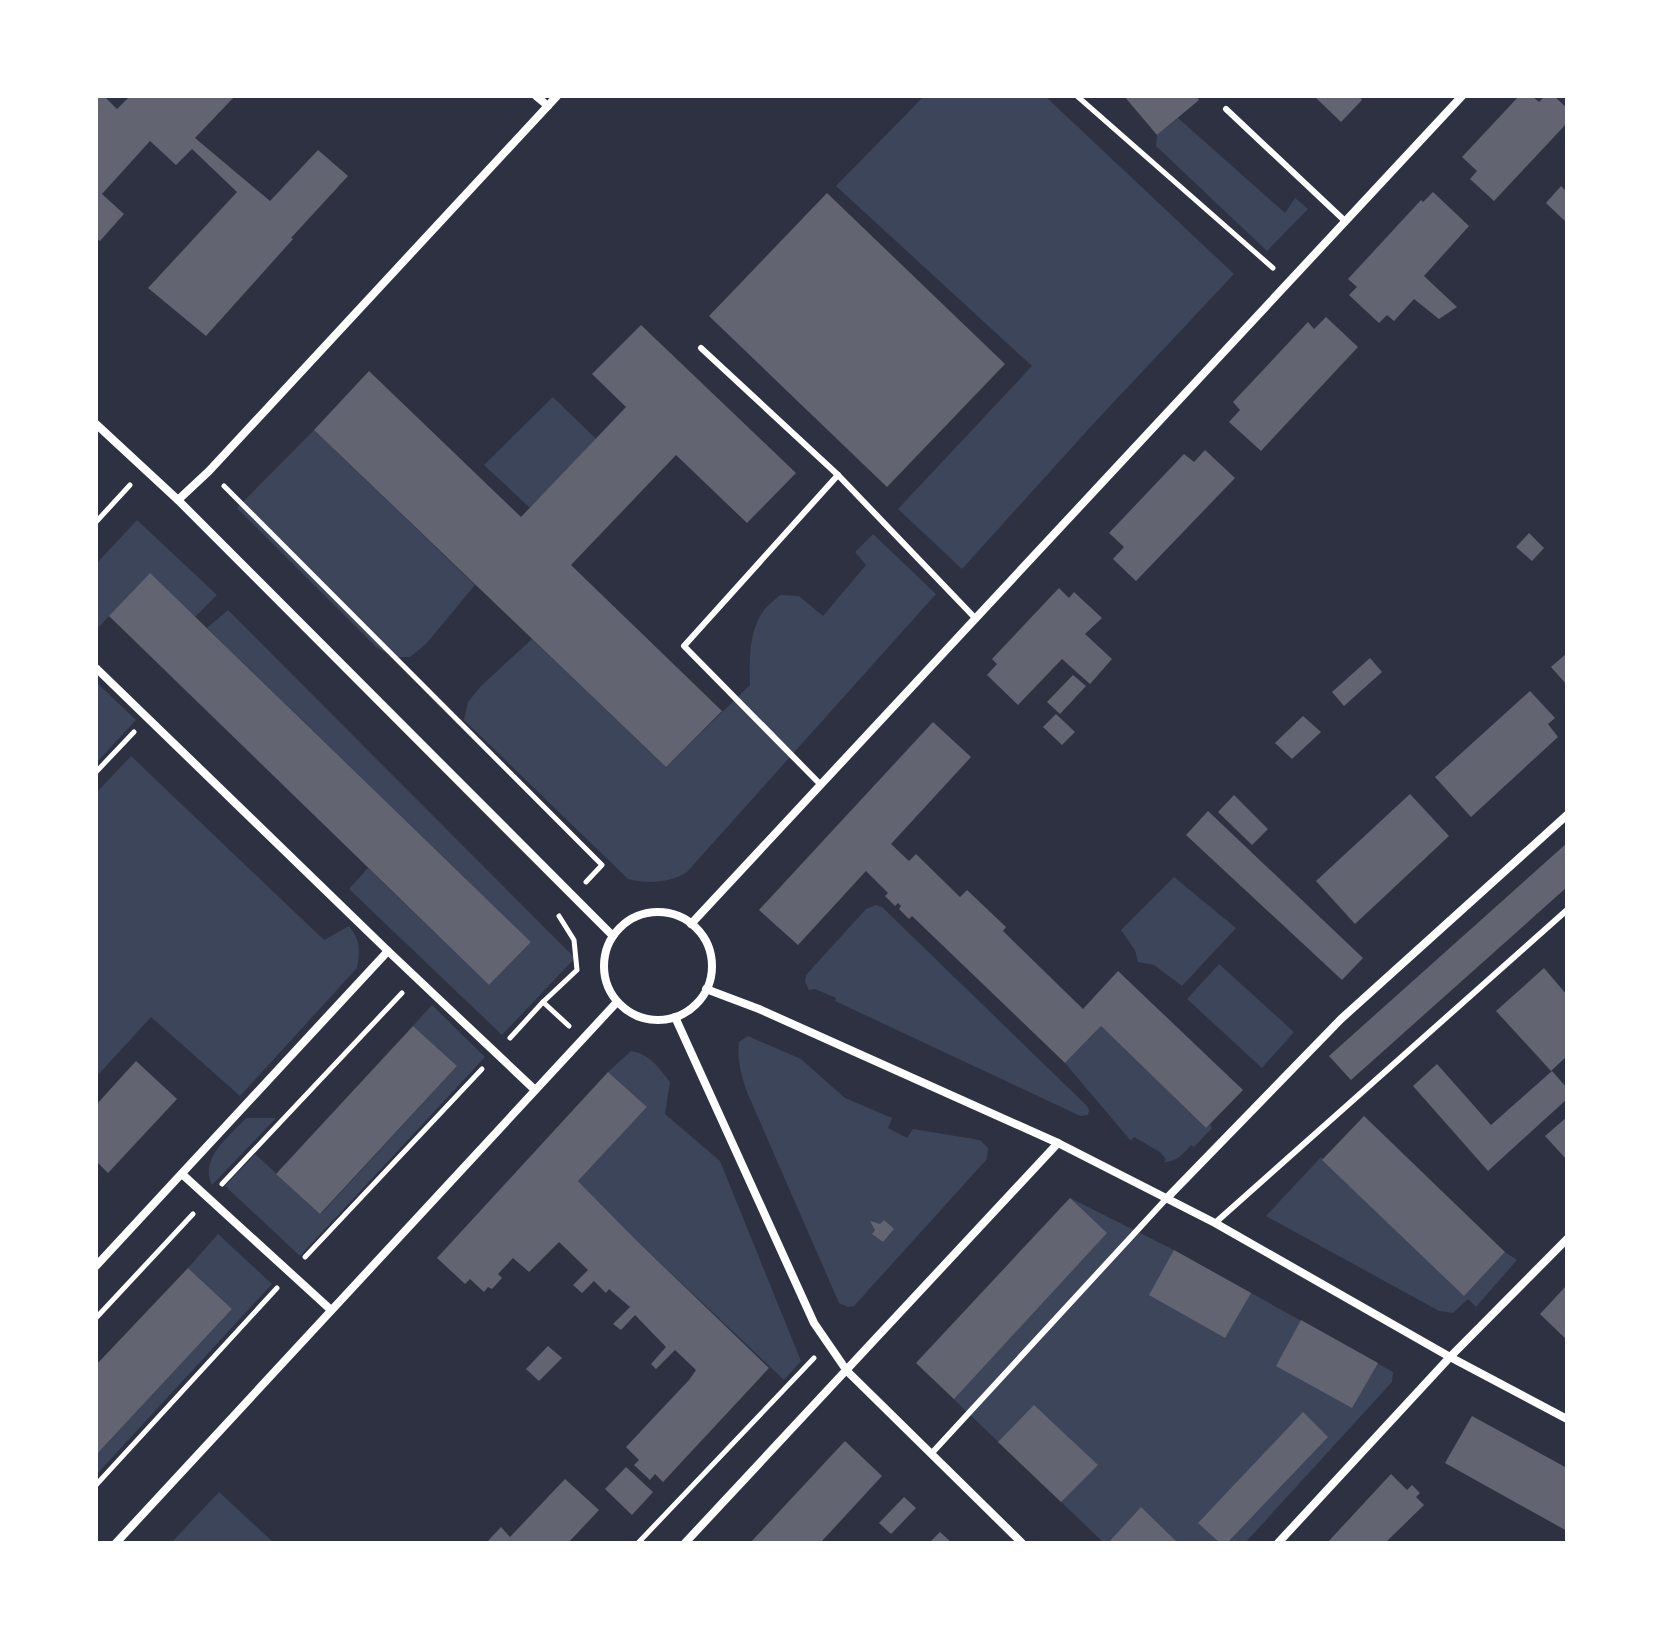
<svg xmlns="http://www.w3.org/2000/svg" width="1663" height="1639" font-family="'Titillium Web',sans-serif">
<rect width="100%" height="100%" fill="#2d3142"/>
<g fill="#3c4559">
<path d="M924 96H1045L1234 274 1095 422 962 569 898 509 1032 366 836 186Z"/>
<path d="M1178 118 1285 213 1295 198 1308 209 1267 251 1156 146 1157 135Z"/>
<path d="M553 397 596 439 530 508 484 465Z"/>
<path d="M314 430 475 585 426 644 410 657H393L376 647 237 508Z"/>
<path d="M137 520 217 595 195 617 149 574 96 630V564Z"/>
<path d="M873 534 936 594 687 872C670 883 648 884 628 879L464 720 468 702 481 686 532 639 666 767 750 685C749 661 749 628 765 609 769 604 775 600 780 595L799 596 823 616 866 565 855 552Z"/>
<path d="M228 610 575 958 502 1035 349 889 368 868 489 985 531 942 207 628Z"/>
<path d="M96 682 136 720 96 763Z"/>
<path d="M131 756 324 940 349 926C361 941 360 950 357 968L240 1096 151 1017 96 1077V793Z"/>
<path d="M1174 877 1236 928 1182 986 1154 965 1138 962 1135 950 1121 930Z"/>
<path d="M876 905 882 907 1087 1106 1089 1110 1088 1115 1081 1116 1076 1114 835 1001 836 998 815 989 809 990 805 982 806 975 866 909Z"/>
<path d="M1219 964 1294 1032 1262 1068 1187 999Z"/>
<path d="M432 1005 485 1057 300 1256 225 1186 255 1154 321 1214 457 1066 413 1026Z"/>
<path d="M1101 1026 1206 1128 1210 1124 1212 1128 1194 1147 1191 1145C1183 1154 1177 1162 1164 1162L1166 1159 1160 1152 1134 1137 1131 1141 1065 1063Z"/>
<path d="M748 1036 801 1059 845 1098 892 1118 888 1128 907 1138 913 1129 980 1140 988 1148 987 1159 854 1306 848 1307 839 1303 747 1092C741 1074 737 1061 739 1042Z"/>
<path d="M631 1051C650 1054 659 1068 670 1082L665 1114 720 1161 801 1361 784 1380 635 1239 578 1181 647 1107 608 1072Z"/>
<path d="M246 1118H276L212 1185C199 1158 229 1137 246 1118Z"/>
<path d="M1321 1157 1464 1295 1505 1252 1517 1260 1476 1307 1468 1299 1453 1313 1439 1311 1266 1216Z"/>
<path d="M1070 1198 1174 1250 1393 1372 1392 1382 1245 1543H1104L916 1363Z"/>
<path d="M218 1234 272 1284 96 1475V1455L232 1309 188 1268Z"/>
<path d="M219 1492 274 1543H171Z"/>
</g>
<g fill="#626471">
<path d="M96 96H104L117 109 130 96H235L195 138 270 201 318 150 348 176 291 238 293 239 206 336 148 288 237 192 192 149 176 165 150 141 102 194 124 214 100 241 96 238Z"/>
<path d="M1124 96H1196L1199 100 1157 135Z"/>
<path d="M1314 96H1359L1362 100 1341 122Z"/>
<path d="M1519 96H1532L1539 102 1545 96H1554L1567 108V123L1494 201 1470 179 1477 171 1462 157Z"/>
<path d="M1561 186 1567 192V223L1546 203Z"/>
<path d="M1433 192 1469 226 1424 276 1457 307 1439 319 1414 299 1394 321 1387 315 1379 323 1349 295 1357 287 1348 279 1421 200 1423 202Z"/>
<path d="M827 193 1005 364 887 487 709 316Z"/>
<path d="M1326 317 1358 347 1261 451 1229 422 1240 410 1233 402 1308 322 1314 329Z"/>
<path d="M641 325 796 473 747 523 676 455 571 565 722 711 666 767 314 430 369 371 521 517 626 407 592 374Z"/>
<path d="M1205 450 1235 478 1136 581 1113 559 1124 547 1109 533 1184 454 1194 462Z"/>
<path d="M1529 533 1544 548 1532 561 1516 547Z"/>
<path d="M150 573 531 942 489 985 109 616Z"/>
<path d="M1059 588 1069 598 1074 592 1102 618 1085 634 1112 659 1090 684 1062 659 1018 705 987 675 997 664 992 659Z"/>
<path d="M1567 653V685L1551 667Z"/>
<path d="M1370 658 1382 672 1344 706 1332 692Z"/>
<path d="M1073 675 1086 686 1060 714 1047 702Z"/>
<path d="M1530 691 1555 718 1548 724 1558 737 1471 817 1435 777Z"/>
<path d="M1056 714 1075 732 1062 745 1043 727Z"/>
<path d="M1303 716 1321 732 1292 759 1275 743Z"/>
<path d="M933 722 971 757 891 844 909 861 916 854 960 897 967 890 1006 927 1003 931 1083 1009 1118 971 1243 1090 1206 1128 1101 1026 1065 1063 912 916 909 919 899 909 901 906 898 903 895 906 885 896 888 893 866 871 798 945 759 910Z"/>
<path d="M1410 794 1449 836 1355 924 1316 881Z"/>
<path d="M1234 795 1268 829 1252 845 1218 812Z"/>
<path d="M1208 811 1363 958 1342 980 1186 835Z"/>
<path d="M1567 843V887L1351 1080 1329 1056Z"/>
<path d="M1544 968 1567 995V1056L1551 1071 1496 1011Z"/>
<path d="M413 1026 457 1066 320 1214 276 1174Z"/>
<path d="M136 1061 177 1099 108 1173 96 1161V1105Z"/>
<path d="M1437 1064 1491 1125 1552 1071 1567 1088V1099L1488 1171 1413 1086Z"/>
<path d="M608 1072 647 1107 578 1181 635 1239 769 1368 663 1482 655 1474 650 1480 634 1465 639 1460 626 1447 689 1380 696 1370 675 1350 656 1369 651 1364 666 1347 635 1315 621 1330 613 1324 630 1307 609 1289 606 1293 594 1281 582 1293 573 1285 588 1270 559 1242 529 1272 513 1258 498 1274 502 1278 492 1289 488 1287 484 1292 470 1279 465 1284 437 1258Z"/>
<path d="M1364 1116 1505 1252 1464 1296 1322 1160Z"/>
<path d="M1567 1117V1160L1545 1136Z"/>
<path d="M1070 1198 1107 1233 954 1399 916 1363Z"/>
<path d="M884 1220 894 1229 883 1242 872 1234 875 1230 870 1221 880 1224Z"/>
<path d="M1174 1250 1251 1293 1225 1338 1149 1295Z"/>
<path d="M188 1268 232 1309 96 1455V1365Z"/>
<path d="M1567 1285V1340L1540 1314Z"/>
<path d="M1301 1320 1378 1363 1352 1408 1276 1366Z"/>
<path d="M548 1346 562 1358 539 1381 526 1369Z"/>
<path d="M1034 1405 1098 1465 1061 1502 998 1442Z"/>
<path d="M1303 1412 1328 1437 1227 1543H1220L1198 1523Z"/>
<path d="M1472 1416 1567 1468V1531L1445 1463Z"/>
<path d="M845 1441 882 1476 822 1541 824 1543H750Z"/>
<path d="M626 1467 653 1492 632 1515 605 1489Z"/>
<path d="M1391 1474 1407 1490 1412 1485 1420 1493 1416 1497 1424 1505 1385 1543H1327Z"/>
<path d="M565 1479 599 1510 568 1543H486L501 1527 510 1537Z"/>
<path d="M904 1497 916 1508 891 1534 879 1523Z"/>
<path d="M1141 1507 1178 1543H1108Z"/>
<path d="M940 1532 952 1543H929Z"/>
</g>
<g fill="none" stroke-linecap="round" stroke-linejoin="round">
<g stroke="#fff" stroke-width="5">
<path d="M1077 96 1273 268"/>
<path d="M224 486 602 865 586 882"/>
<path d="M96 522 130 485"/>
<path d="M96 772 134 732"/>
<path d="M543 1002 569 1026"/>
<path d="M510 1038 543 1002 577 970 574 940 559 916"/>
<path d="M222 1184 402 993"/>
<path d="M305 1257 482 1069"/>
<path d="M96 1318 193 1214"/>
<path d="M96 1485 277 1288"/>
<path d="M638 1543 814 1358"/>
</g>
<g stroke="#fff" stroke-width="6">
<path d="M1226 109 1345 221"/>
<path d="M701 348 838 475"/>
<path d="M821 785 684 646 838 475 976 619"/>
<path d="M1215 1223 1567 910"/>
<path d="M931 1454 1166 1199"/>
</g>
<g stroke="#fff" stroke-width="8">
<path d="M536 96 548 106"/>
<path d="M96 424 178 500 613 936"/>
<path d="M178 500 209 471 557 96"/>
<path d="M96 668 388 951 535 1090"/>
<circle cx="658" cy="966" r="54"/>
<path d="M691 924 1462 96"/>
<path d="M706 989 759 1009 1058 1143 1215 1223 1450 1357 1567 1419"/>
<path d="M675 1017 814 1323 847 1371 1022 1543"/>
<path d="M182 1174 331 1310"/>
<path d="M1166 1199 1341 1019 1567 815"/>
<path d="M96 1266 388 951"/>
<path d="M116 1543 617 1002"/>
<path d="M685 1543 1058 1143"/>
<path d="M1278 1543 1450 1357 1567 1239"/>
</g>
</g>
<rect width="1663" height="1639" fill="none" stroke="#ffffff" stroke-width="196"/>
</svg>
